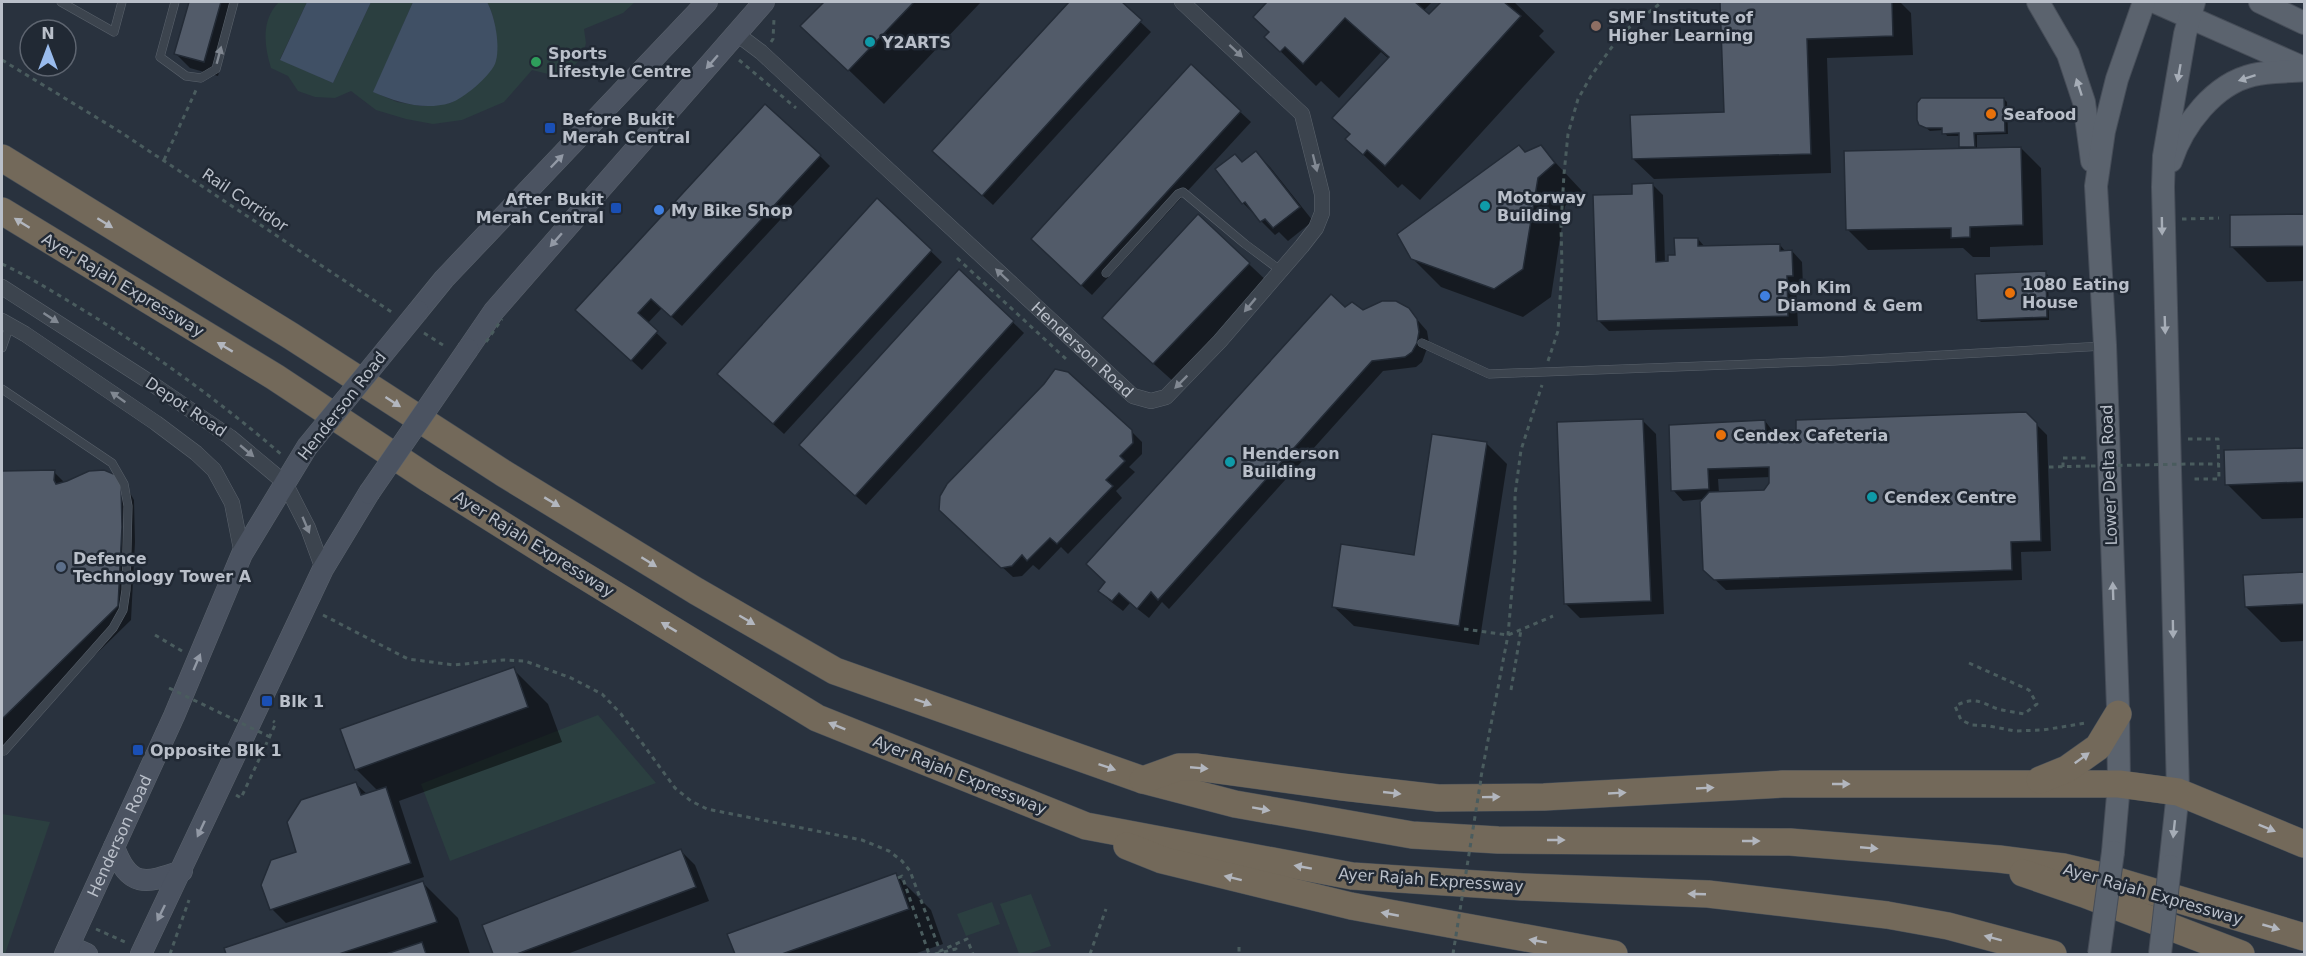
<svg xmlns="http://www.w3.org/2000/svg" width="2306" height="956" font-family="'DejaVu Sans',sans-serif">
<rect width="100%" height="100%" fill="#29323e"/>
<g fill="#2b3f40">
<path d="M279 2H307L280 59 333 83 371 2H413L374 92 397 102 421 106 451 103 495 64C496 41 498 22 487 2H635L623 13 584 29 586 43 582 58 571 68 552 75 532 70 504 102 462 120 433 124 406 119 376 110 351 91 335 98 315 97 298 91 288 76 271 68C264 45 261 20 279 2Z"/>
<path d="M598 715 656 783 450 861 421 784Z"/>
<path d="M2 814 50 822 5 954H2Z"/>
<path d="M1031 894 1051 946 1028 954H1019L1000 904Z"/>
<path d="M992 902 1000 924 966 936 957 914Z"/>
</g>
<g fill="#405065">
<path d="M307 2H371L333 83 280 60Z"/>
<path d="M413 2H487C495 16 501 48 495 64 489 77 463 99 450 103 423 111 397 102 373 92Z"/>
</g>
<g fill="#0007" fill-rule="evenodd">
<path d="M190 2H238L218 76 190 68 176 54Z"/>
<path d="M826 2H981L884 104 803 26Z"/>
<path d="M1071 2H1119L1151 32 993 205 934 151Z"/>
<path d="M1269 2H1432L1423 11 1429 16 1443 2H1514L1544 31 1539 36 1555 52 1420 200 1402 184 1398 188 1347 139 1389 59 1381 52 1339 98 1321 81 1316 86 1266 37 1270 33 1255 17Z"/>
<path d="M1721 2H1900L1911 13 1913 55 1827 58 1831 173 1654 179 1633 159 1725 114Z"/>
<path d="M1191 66 1251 122 1092 295 1043 250Z"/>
<path d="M2004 99 2007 102 2008 134 1977 135V149L2021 148 2041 168 2043 245 1990 247V257H1973L1963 248 1868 250 1848 230 1963 149 1960 147 1961 136H1947L1944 130 1930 131 1921 124Z"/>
<path d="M1540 146 1582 191 1565 206 1551 297 1523 317 1441 287 1412 258 1525 154Z"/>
<path d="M1256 153 1270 167 1313 221 1288 241 1279 232 1275 235 1243 203V164Z"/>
<path d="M820 156 830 166 682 326 662 308 647 324 667 343 642 370 587 320Z"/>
<path d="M1653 185 1663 195 1665 263 1698 239 1705 247 1780 245 1786 252 1792 251 1802 262 1803 286H1796L1798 326 1609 331 1599 321 1634 195Z"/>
<path d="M877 200 942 262 784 434 729 384Z"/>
<path d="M1198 216 1270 284 1175 383 1125 338Z"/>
<path d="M2304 216V281L2267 282 2232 247 2231 217Z"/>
<path d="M959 271 1024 333 866 505 811 456Z"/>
<path d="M2045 273 2048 275 2049 320 1981 322 1978 319Z"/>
<path d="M1345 309 1363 312 1408 309 1427 331 1429 343 1422 362 1416 367 1383 371 1169 609 1162 602 1149 618 1130 603 1123 611 1110 601 1100 591Z"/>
<path d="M2025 413 2047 435 2051 551 2021 552 2022 580 1726 590 1704 569 1705 499 1683 501 1673 490 1765 421 1775 434ZM1771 477V484L1764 491 1719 493 1718 479Z"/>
<path d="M1642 420 1656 434 1664 614 1580 618 1566 604Z"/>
<path d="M1131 431 1142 442V454L1129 467 1135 472 1116 491 1122 498 1068 554 1061 547 1039 570 1033 565 1022 576 1013 577 951 520Z"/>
<path d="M1487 444 1507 464 1479 645 1354 626 1333 606 1415 556Z"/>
<path d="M2304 449V518L2262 519 2227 484 2226 451Z"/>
<path d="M54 472 65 483 115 476 129 491 134 500 135 542 131 620 2 746V501Z"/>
<path d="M2304 574V641L2281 642 2246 607 2245 576Z"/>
<path d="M513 669 548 704 562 742 399 801 424 877 286 923 272 909 297 853 356 784 367 794 378 791 356 769Z"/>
<path d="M681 851 695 865 709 901 567 954H495L484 926Z"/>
<path d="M896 875 931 910 943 944 914 954H736L729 934Z"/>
<path d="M423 883 458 918 470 954H228L226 949Z"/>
</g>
<g fill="#525b69" stroke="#232b36" stroke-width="1.5">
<path d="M189 2H221L204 62 174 54Z"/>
<path d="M824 2H914L848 71 800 26Z"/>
<path d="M1069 2H1122L1142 20 982 196 932 151Z"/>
<path d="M1267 2H1415L1429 14 1441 2H1504L1521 16 1385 166 1367 150 1363 155 1345 139 1350 134 1332 118 1389 57 1345 18 1303 64 1285 47 1280 52 1264 37 1269 32 1253 17Z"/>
<path d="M1720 2H1892L1893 36 1807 39 1811 154 1632 159 1630 115 1724 112Z"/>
<path d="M1191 64 1241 111 1081 286 1031 239Z"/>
<path d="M1921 98H2004L2005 132 1974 133 1975 147H1959V133L1942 134V128H1926L1919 125 1917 120V103Z"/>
<path d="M765 104 821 155 671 317 651 299 638 313 658 331 631 361 575 310Z"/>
<path d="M1519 145 1525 152 1541 145 1555 163 1538 178 1523 269 1494 289 1411 259 1397 234Z"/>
<path d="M2021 147 2023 225 1970 227V237L1951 238V228L1846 230 1844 151Z"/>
<path d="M1256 151 1300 207 1273 228 1265 219 1260 222 1245 202 1242 204 1215 169 1235 154 1242 162Z"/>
<path d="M1653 183 1656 262 1668 261V255H1675L1674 238H1698V246L1780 244V251L1792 250 1793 276H1787L1788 316 1597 321 1593 195 1632 194V184Z"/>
<path d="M877 198 932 250 773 424 717 374Z"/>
<path d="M1198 214 1250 263 1153 364 1102 318Z"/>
<path d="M2304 214V246L2230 247V215Z"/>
<path d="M959 269 1014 321 855 496 799 445Z"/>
<path d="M2046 271 2047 317 1977 320 1975 274Z"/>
<path d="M1331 294 1345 307 1352 302 1363 310 1382 301H1396L1409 308 1417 319 1419 332 1417 343 1412 352 1405 357 1372 361 1158 600 1151 592 1137 609 1119 593 1112 601 1098 591 1105 582 1086 564Z"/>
<path d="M1055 369 1068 372 1132 430 1133 443 1120 456 1125 461 1106 480 1113 486 1057 544 1050 538 1027 561 1022 555 1012 566 1001 568 939 510 940 496 947 484 1044 384Z"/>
<path d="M2026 412 2037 423 2041 541 2011 542 2012 570 1714 580 1703 570 1700 502 1709 492 1764 490 1769 483V467L1708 469 1709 489 1671 491 1669 425 1765 420 1766 432H1796V420Z"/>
<path d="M1643 419 1651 601 1564 604 1557 422Z"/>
<path d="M1432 434 1487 442 1459 626 1332 607 1341 544 1414 555Z"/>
<path d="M2304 448V482L2225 485 2224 450Z"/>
<path d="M55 470 54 480 56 484 67 481 89 471 104 470 116 475 121 485 122 527 118 606 2 719V471Z"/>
<path d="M2304 572V604L2245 607 2243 575Z"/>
<path d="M514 667 528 707 355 770 340 729Z"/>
<path d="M356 782 361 795 386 787 411 863 270 910 261 885 271 860 296 852 287 822 301 800Z"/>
<path d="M681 849 696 887 517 954H493L482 925Z"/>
<path d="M896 873 909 909 782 954H735L727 934Z"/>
<path d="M423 881 437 922 339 954H226L224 948Z"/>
<path d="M422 942 426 954H386Z"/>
</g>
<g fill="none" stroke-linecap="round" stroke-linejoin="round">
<defs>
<g id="service">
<path d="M61 2 114 32 122 2"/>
<path d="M175 2 160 57 186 76 201 78 216 69 234 2"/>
<path d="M1106 273 1178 194 1183 192 1245 244 1280 270"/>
<path d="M1422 343 1489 374 1834 361 2104 346"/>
<path d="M2 348 10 325"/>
<path d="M2 389 112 463 124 484 128 506 126 590 123 610 113 628 4 751"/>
</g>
<g id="minor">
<path id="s1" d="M737 34 761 52 1133 396 1151 401 1166 397 1220 341 1302 246 1316 228 1322 213V194L1302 114 1182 2"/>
<path d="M2 287 145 379 230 437 285 483 308 528 323 569"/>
<path d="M2 321 25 334 156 423 196 453 214 470 232 503 242 554"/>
</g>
<g id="secondary">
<path d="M418 311 444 279 707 2"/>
<path d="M468 349 494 311 764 2"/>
<path d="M114 847C129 888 145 884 182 871"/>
<path d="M69 946 87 954"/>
<path id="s2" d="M65 954 174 716 242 554 307 447"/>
<path d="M141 954 323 569 369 493"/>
</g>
<g id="primary">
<path d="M2038 2 2068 54 2084 102 2092 161"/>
<path d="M2155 2 2304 68"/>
<path d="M2260 2 2304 23"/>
<path d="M2171 161C2183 125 2214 84 2253 75 2269 71 2288 72 2304 70"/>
<path d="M2113 852 2119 784 2118 708 2105 345 2096 186 2104 131 2117 79 2144 2"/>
<path d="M2170 866 2178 792 2163 187 2164 156 2185 34 2194 2"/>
</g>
<g id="motorway">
<path d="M2 158 291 336 503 473 696 591 835 671 1143 780 1235 804 1412 835 1498 840 1790 842 1999 859 2063 867 2097 875 2304 937"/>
<path d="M2 211 275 377 429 479 555 558 817 718 1086 826 1352 876 1523 887 1708 894 1887 915 1948 926 2053 954"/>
<path d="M1143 780 1179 767H1196L1342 787 1438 798 1544 797 1783 784H2119L2178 792 2304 844"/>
<path d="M2040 780 2067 769 2098 747 2118 714"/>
<path d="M1127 846 1162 860 1351 906 1614 954"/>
<path d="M2023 873 2084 894 2241 954"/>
</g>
</defs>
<use href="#service" stroke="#5a626c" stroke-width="9"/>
<use href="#minor" stroke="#5a626c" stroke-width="16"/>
<use href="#secondary" stroke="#5a626c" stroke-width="22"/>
<use href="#primary" stroke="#464d58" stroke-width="24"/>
<use href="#motorway" stroke="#474f59" stroke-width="28"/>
<g stroke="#4a5c5e" stroke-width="3" stroke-dasharray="4.5 4.5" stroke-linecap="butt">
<path d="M771 42 773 39 774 19"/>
<path d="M2 60 122 133 393 313"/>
<path d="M739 60 796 108"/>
<path d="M164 160 197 88"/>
<path d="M2182 219 2219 218"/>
<path d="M957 258 1066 359"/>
<path d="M2 264C34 279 63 298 93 316 160 358 223 404 282 455"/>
<path d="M424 333 446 347"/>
<path d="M1548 361 1558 331 1562 268 1561 225 1564 174 1568 134 1578 99 1591 76 1622 33 1662 2"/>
<path d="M2188 439H2218L2219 479H2191"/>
<path d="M2190 464H2219"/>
<path d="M2049 467 2090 466"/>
<path d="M2063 467V458H2089"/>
<path d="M323 615 408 659 454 665 503 660 525 661 571 678 602 694 621 714 675 788 691 801 707 809 862 840 889 851 902 861 910 871 940 951 967 939 973 954"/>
<path d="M1464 629 1508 635 1553 616"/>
<path d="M155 635 182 651"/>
<path d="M1969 663 2029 690 2037 704 2024 714C2015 712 2004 711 1995 708 1979 701 1973 697 1955 706L1961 720 1972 725 1989 726 2015 731 2043 730 2086 723"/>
<path d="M1511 690 1521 630"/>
<path d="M1481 777 1508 635 1515 556V495L1521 450 1542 385"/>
<path d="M236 795 241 798 276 723 273 721"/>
<path d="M898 878 902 876 929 954"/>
<path d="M96 929 125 942"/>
<path d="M1239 947V954"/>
<path d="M170 954 189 900"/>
<path d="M935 954 956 949 958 954"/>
<path d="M1090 954 1106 909"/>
</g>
<use href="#service" stroke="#3c444e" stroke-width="8"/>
<use href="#minor" stroke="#3c444e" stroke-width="15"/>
<use href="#secondary" stroke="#4b5361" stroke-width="21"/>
<use href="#primary" stroke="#5b636e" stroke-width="22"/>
<use href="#motorway" stroke="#73695a" stroke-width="27"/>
<defs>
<g id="secondary-bridge">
<path d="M307 447 418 311"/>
<path d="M369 493 468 349"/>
</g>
<g id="primary-bridge">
<path d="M2099 954 2113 852"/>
<path d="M2160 954 2170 866"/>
</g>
</defs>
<use href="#secondary-bridge" stroke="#5a626c" stroke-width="22" stroke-linecap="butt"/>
<use href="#primary-bridge" stroke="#464d58" stroke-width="24" stroke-linecap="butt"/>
<g stroke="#4a5c5e" stroke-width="3" stroke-dasharray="4.5 4.5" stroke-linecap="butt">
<path d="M486 342 502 319"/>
<path d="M2091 466 2188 464"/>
<path d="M169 688 270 737"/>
<path d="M1453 954 1481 779"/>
</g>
<use href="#secondary-bridge" stroke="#4b5361" stroke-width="21"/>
<use href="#primary-bridge" stroke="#5b636e" stroke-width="22"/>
</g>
<defs><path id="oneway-solid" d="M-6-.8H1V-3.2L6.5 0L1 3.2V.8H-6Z" transform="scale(1.5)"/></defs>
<g fill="#818892">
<use href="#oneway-solid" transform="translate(1236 51) rotate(43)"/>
<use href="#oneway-solid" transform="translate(219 55) rotate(-75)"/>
<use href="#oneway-solid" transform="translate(1315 163) rotate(76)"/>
<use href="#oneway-solid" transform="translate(1002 275) rotate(-137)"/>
<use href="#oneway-solid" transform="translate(1250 305) rotate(130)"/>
<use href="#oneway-solid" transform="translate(51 318) rotate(33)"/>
<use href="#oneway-solid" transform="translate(1181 382) rotate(135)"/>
<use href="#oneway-solid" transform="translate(118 397) rotate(-145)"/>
<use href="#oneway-solid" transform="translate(247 451) rotate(40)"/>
<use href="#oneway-solid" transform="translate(306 525) rotate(67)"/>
</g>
<g fill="#9299a5">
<use href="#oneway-solid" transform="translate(712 62) rotate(131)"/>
<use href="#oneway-solid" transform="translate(557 161) rotate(-46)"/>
<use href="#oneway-solid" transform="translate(556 240) rotate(131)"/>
<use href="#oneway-solid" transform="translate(197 662) rotate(-67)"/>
<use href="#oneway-solid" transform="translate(201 829) rotate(115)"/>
<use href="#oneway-solid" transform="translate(161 913) rotate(116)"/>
</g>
<g fill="#a6adb7">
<use href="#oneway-solid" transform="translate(2179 73) rotate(100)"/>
<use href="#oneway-solid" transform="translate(2247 78) rotate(162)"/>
<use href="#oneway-solid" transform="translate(2079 87) rotate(-108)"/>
<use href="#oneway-solid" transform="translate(2162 226) rotate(89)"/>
<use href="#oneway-solid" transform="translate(2165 325) rotate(88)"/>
<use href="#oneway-solid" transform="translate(2113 591) rotate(-92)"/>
<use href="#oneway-solid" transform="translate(2173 629) rotate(89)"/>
<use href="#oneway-solid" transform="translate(2174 829) rotate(96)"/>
</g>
<g fill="#b2b6be">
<use href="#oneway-solid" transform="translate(22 223) rotate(-148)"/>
<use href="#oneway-solid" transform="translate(105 223) rotate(32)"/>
<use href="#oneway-solid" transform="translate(225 347) rotate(-149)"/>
<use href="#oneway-solid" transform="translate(393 402) rotate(33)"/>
<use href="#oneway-solid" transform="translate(552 502) rotate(31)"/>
<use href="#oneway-solid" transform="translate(649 562) rotate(32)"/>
<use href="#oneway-solid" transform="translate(747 620) rotate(30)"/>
<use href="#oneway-solid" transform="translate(669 627) rotate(-149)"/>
<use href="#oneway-solid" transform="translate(923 702) rotate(19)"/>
<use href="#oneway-solid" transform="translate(837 726) rotate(-158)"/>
<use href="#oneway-solid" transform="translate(2082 758) rotate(-36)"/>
<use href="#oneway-solid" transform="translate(1107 767) rotate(19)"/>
<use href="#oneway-solid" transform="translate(1199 768) rotate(5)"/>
<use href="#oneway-solid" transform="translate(1841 784)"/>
<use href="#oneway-solid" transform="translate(1705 788) rotate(-3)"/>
<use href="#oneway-solid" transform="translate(1392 793) rotate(6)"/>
<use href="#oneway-solid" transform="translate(1617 793) rotate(-3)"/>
<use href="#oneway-solid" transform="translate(1491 797) rotate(-1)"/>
<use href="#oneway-solid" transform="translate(1261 809) rotate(10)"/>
<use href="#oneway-solid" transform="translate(2267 828) rotate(22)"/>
<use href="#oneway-solid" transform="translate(1556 840)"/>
<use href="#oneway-solid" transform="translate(1751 841)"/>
<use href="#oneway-solid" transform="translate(1869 848) rotate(5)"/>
<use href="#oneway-solid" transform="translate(1303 867) rotate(-170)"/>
<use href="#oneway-solid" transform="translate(1233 878) rotate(-166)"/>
<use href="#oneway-solid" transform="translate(1697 894) rotate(-178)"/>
<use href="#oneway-solid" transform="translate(1390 914) rotate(-169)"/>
<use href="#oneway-solid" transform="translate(2271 927) rotate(16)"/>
<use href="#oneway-solid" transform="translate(1993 938) rotate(-165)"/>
<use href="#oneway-solid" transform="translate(1538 941) rotate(-170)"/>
</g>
<circle fill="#8d6e63" stroke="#212934" stroke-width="2" cx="1596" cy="26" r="6"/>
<g fill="#0f9aa8" stroke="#212934" stroke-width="2">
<circle cx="870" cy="42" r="6"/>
<circle cx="1485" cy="206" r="6"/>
<circle cx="1230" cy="462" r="6"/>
<circle cx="1872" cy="497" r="6"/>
</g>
<circle fill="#2e9e5b" stroke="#212934" stroke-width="2" cx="536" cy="62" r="6"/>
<g fill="#e8710a" stroke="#212934" stroke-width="2">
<circle cx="1991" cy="114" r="6"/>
<circle cx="2010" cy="293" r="6"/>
<circle cx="1721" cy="435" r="6"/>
</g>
<g fill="#1a4fb4" stroke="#212934" stroke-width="2">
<rect x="544" y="122" width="12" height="12" rx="3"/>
<rect x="610" y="202" width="12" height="12" rx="3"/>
<rect x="261" y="695" width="12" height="12" rx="3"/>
<rect x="132" y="744" width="12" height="12" rx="3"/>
</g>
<g fill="#3f7fe0" stroke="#212934" stroke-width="2">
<circle cx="659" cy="210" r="6"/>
<circle cx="1765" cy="296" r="6"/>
</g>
<circle fill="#5c6f8a" stroke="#212934" stroke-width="2" cx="61" cy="567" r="6"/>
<g text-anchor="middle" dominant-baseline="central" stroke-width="5" stroke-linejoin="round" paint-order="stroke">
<g font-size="16" font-weight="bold" fill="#b9bfc9" stroke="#212934" text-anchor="start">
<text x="1608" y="17">SMF Institute of<tspan x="1608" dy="18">Higher Learning</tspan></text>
<text x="882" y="42">Y2ARTS</text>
<text x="548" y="53">Sports<tspan x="548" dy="18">Lifestyle Centre</tspan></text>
<text x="2003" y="114">Seafood</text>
<text x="562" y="119">Before Bukit<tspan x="562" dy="18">Merah Central</tspan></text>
<text x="1497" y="197">Motorway<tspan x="1497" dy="18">Building</tspan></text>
<text x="604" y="199" text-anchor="end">After Bukit<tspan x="604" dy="18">Merah Central</tspan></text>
<text x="671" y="210">My Bike Shop</text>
<text x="2022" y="284">1080 Eating<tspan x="2022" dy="18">House</tspan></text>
<text x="1777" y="287">Poh Kim<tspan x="1777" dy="18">Diamond &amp; Gem</tspan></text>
<text x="1733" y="435">Cendex Cafeteria</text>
<text x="1242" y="453">Henderson<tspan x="1242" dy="18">Building</tspan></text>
<text x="1884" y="497">Cendex Centre</text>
<text x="73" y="558">Defence<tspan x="73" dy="18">Technology Tower A</tspan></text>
<text x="279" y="701">Blk 1</text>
<text x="150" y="750">Opposite Blk 1</text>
</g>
<g font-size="16" fill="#b9bfc9" stroke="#212934">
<text transform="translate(245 200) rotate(34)">Rail Corridor</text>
<text transform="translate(123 285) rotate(31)">Ayer Rajah Expressway</text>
<text stroke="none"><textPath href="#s1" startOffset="468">Henderson Road</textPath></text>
<text transform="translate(342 406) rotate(-52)">Henderson Road</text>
<text transform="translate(186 407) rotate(34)">Depot Road</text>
<text transform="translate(2109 475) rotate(-92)">Lower Delta Road</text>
<text transform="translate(534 544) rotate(32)">Ayer Rajah Expressway</text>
<text transform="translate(960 775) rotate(22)">Ayer Rajah Expressway</text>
<text stroke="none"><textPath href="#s2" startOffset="130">Henderson Road</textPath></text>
<text transform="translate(1431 880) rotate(4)">Ayer Rajah Expressway</text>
<text transform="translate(2153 894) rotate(16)">Ayer Rajah Expressway</text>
</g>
</g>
<rect width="2306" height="956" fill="none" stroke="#b9bfc9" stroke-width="6"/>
<g transform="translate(48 48)"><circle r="28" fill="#212934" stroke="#5e6570" stroke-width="1.5"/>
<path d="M0-4.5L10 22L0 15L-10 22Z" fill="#99bbed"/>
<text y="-9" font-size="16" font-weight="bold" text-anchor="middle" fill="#b9bfc9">N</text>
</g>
</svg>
